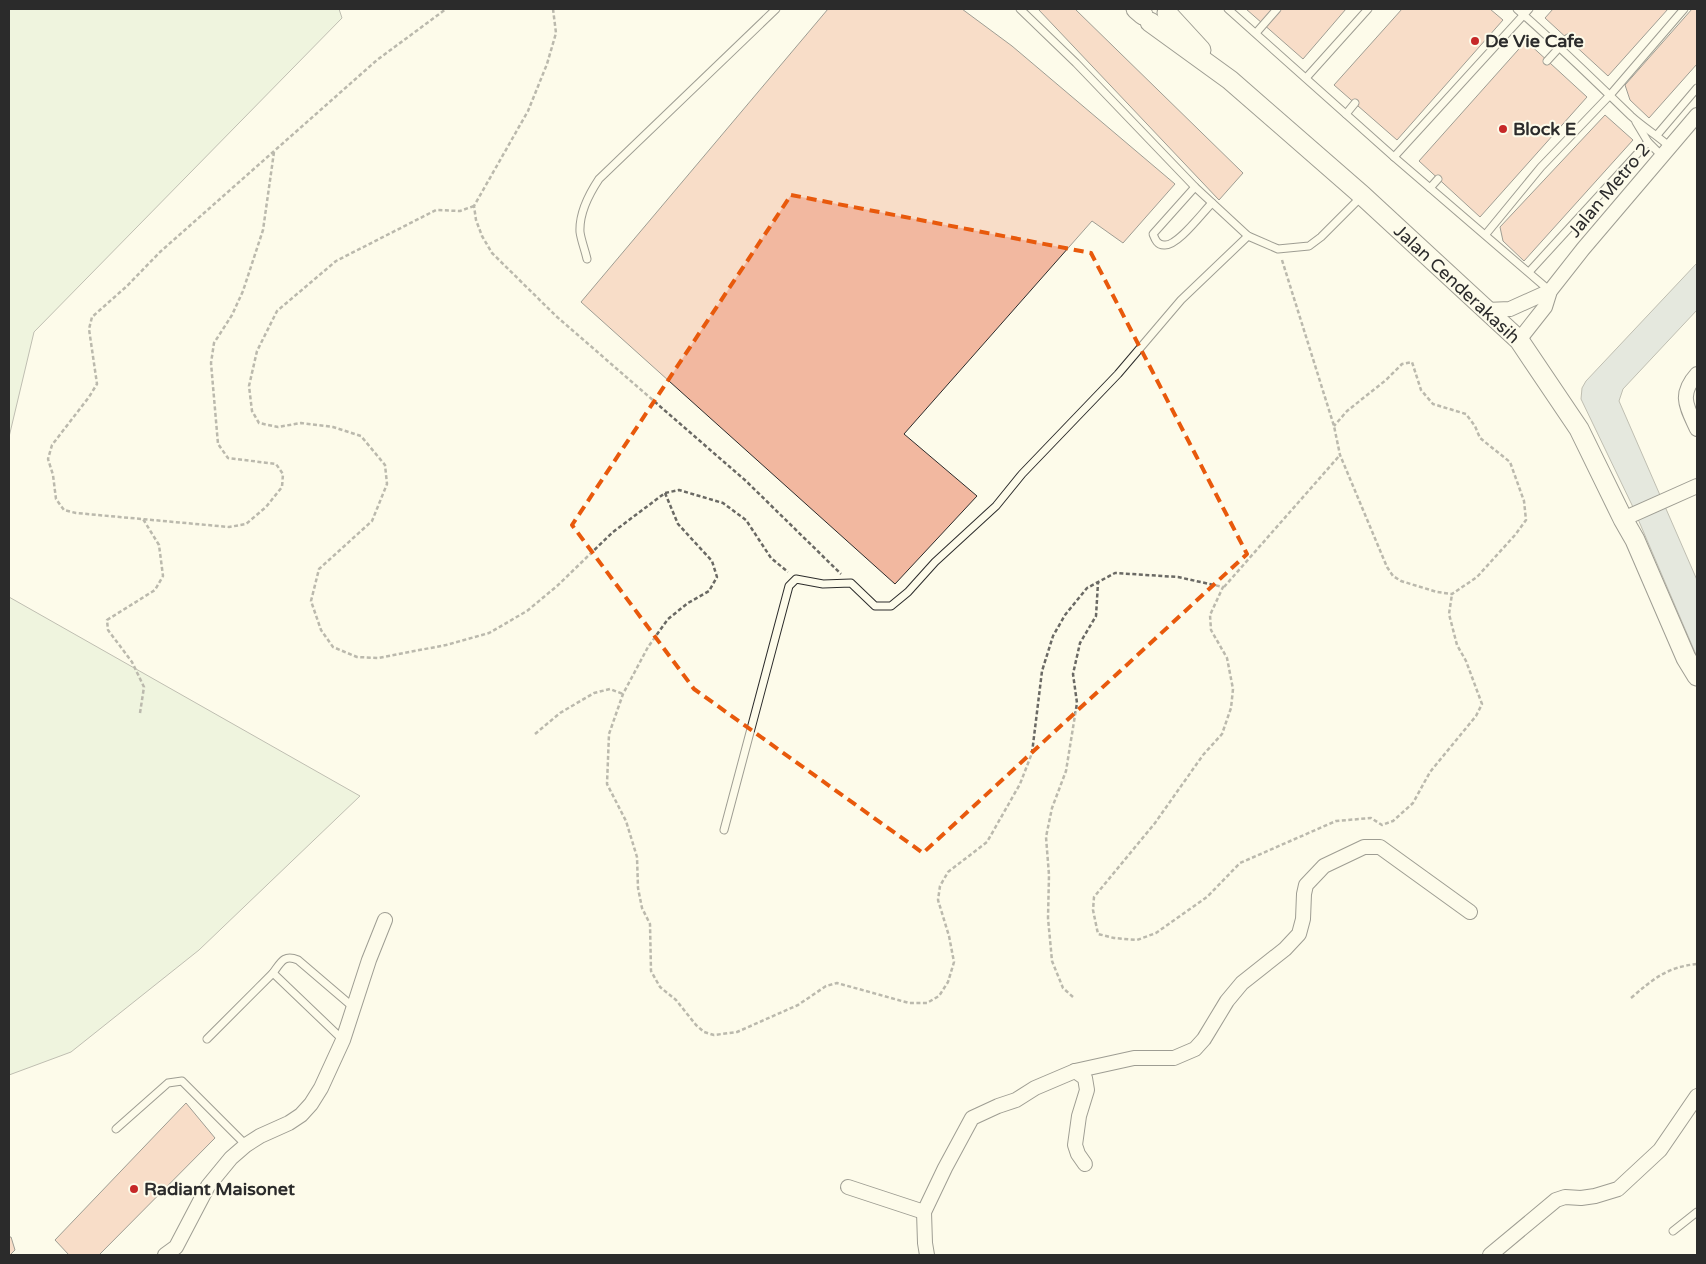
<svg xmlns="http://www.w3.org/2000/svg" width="1706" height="1264" font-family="'Varela Round',sans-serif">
<rect width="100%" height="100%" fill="#fdfbea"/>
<g fill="#deebd1" stroke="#74746e">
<path d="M9 9H339L342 18 34 332 9 437Z"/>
<path d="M9 597 360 796 199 950 71 1052 9 1075Z"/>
</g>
<path fill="#c7d0d0" stroke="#74746e" d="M1697 263V310L1623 389 1619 401 1697 580V657L1632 505 1581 399 1582 388 1586 381Z"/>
<g fill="#f2b8a0" stroke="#2b2b2b">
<path d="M828 9H962L1012 46 1175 184 1123 243 1092 221 904 434 977 496 895 584 581 302Z"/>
<path d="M1038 9H1075L1243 173 1219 200Z"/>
<path d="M1246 9H1346L1303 59Z"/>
<path d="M1402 9H1490L1503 20 1397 140 1334 85Z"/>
<path d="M1553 9H1668L1608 76 1545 18Z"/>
<path d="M1692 9H1697V64L1649 118 1630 100 1625 85Z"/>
<path d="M1526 41 1587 97 1480 217 1419 161Z"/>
<path d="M1605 115 1633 140 1524 261 1503 241 1500 227Z"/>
<path d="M186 1103 215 1138 99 1255H69L55 1240Z"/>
<path d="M9 1237H11L15 1250 10 1255H9Z"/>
</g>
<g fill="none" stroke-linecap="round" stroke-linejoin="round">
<defs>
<g id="lane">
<path d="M1020 9 1076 63 1195 187 1248 236 1278 249 1309 246 1321 237 1362 196"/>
<path d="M1228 9 1394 157 1550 291"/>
<path d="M1517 9C1556 43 1594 80 1631 116 1643 127 1658 136 1670 147"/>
<path d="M1256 33 1277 9"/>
<path d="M1547 61 1568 38"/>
<path d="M1306 78 1368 9"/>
<path d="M1346 114 1355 103"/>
<path d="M1636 122 1648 142 1662 156"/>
<path d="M1657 135 1697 88"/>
<path d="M1394 157 1529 9"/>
<path d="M1195 187 1153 234C1155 239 1157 245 1164 245 1177 247 1202 213 1212 203"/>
<path d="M1430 188 1438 179"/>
<path d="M1486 234 1541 167 1611 94 1684 9"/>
<path d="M587 259C585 250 581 240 580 232 579 213 589 194 599 179L776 9"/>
<path d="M1529 272 1648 142"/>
<path d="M724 830 789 586 796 579 823 584 851 583 875 606H891L908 592 935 562 996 506 1022 474 1118 374 1181 300 1248 236"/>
<path d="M273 973 343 1040"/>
<path d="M207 1039 273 973C281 962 284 954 298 960L353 1007"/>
<path d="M116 1129 168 1083 182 1081 246 1145"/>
<path d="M1673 1231 1697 1212"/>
</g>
<g id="street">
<path d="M1486 310 1510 309 1550 291"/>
<path d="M1519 340 1545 307 1550 291 1583 249 1697 115"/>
<path d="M1697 374C1678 395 1687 407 1697 429"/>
<path d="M1623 519 1697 486"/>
<path d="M1075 1071 1085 1078 1087 1090 1079 1116 1075 1145 1078 1154 1085 1164"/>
<path d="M848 1187 924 1212"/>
<path d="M165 1255 176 1247 208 1186 231 1158 246 1145 260 1136 289 1123 301 1115 311 1104 321 1088 343 1040 369 960 385 920"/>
<path d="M927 1255 925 1243 924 1212 945 1168 972 1118 998 1106 1016 1100 1035 1088 1075 1071 1134 1058H1174L1195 1049 1204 1039 1227 1001 1242 983 1285 949 1299 934 1303 919 1304 894 1306 885 1324 866 1364 847H1380L1470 912"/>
<path d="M1490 1255 1556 1200 1565 1197 1581 1198 1595 1196 1618 1189 1660 1150 1697 1096"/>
</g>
<g id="secondary">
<path d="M1136 9 1143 15"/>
<path d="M1167 13 1201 50"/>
<path d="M1150 22 1230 80 1363 196 1519 340 1579 429 1623 519 1635 540 1686 658 1697 676"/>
</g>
</defs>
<use href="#lane" stroke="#2b2b2b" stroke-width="9"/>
<use href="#street" stroke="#2b2b2b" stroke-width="16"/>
<use href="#secondary" stroke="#2b2b2b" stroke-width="21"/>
<g stroke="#6a6964" stroke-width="2.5" stroke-dasharray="4 2.5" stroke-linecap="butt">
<path d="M553 9 556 33 547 64 528 111 474 206 476 220 482 236 492 253 556 316 746 481 841 574"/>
<path d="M274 152 263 230 243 291 232 315 214 343 211 363 218 444 228 458 276 464 283 474 282 487 266 507 246 524 229 527 76 513 64 510 56 499 53 475 48 459 52 445 89 397 97 384 89 329 92 317 127 286 160 252 377 60 446 9"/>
<path d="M474 206 460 211 436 210 336 261 277 311 257 351 249 386 252 411 259 423 278 427 301 423 333 427 361 436 385 465 387 484 372 521 319 569 311 601 321 630 333 647 357 657 378 658 446 645 489 633 527 611 557 586 613 532 665 493 679 490 723 503 746 520 771 558 788 572"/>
<path d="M1282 260 1334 426 1340 455 1387 567 1393 576 1401 581 1437 592 1452 594 1477 577 1515 535 1526 520 1524 501 1510 462 1480 438 1475 426 1466 414 1433 404 1421 390 1412 362 1402 364 1386 380 1347 411 1334 426"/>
<path d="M665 493 678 524 712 561 717 577 709 591 688 603 668 619 648 647 623 694 609 734 607 784 626 821 637 857 638 888 642 908 650 924 651 971 660 987 676 1000 696 1025 704 1032 714 1035 737 1032 798 1005 826 986 837 983 909 1003H927L939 996 948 982 954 962 949 936 938 900 940 886 948 872 987 842 1020 784 1032 753 1042 671 1053 636 1065 615 1087 588 1115 573 1178 577 1223 587 1210 615 1211 630 1227 658 1233 689 1231 708 1222 734 1203 755 1155 823 1094 897 1093 910 1098 934 1114 938 1137 940 1156 933 1207 897 1240 863 1336 821 1371 818 1382 825 1393 821 1413 803 1430 772 1476 716 1482 704 1466 661 1457 645 1449 614 1452 594"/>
<path d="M1224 587 1340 455"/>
<path d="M140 713 144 687 132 662 108 630 107 620 155 590 163 576 159 545 143 519"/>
<path d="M535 734 560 713 594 693 610 689 623 694"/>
<path d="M1073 997 1063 988 1052 961 1048 918 1049 875 1046 837 1052 808 1066 771 1077 703 1073 674 1080 643 1096 616 1098 583"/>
<path d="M1631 998C1653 979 1667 967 1697 964"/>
</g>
<use href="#lane" stroke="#fdfbea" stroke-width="7"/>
<use href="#street" stroke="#fdfbea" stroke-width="14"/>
<use href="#secondary" stroke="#fdfbea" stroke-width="19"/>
</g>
<path d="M0 0H1706V1264H0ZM791 195 1091 253 1247 554 923 853 694 689 572 525Z" fill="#fdfbea" fill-opacity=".55" fill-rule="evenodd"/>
<path fill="none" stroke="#e8590c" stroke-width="4" stroke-dasharray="10 6" stroke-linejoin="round" d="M791 195 1091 253 1247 554 923 853 694 689 572 525Z"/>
<g fill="#c62828" stroke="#fdfbea" stroke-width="2">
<circle cx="1475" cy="41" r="5"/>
<circle cx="1503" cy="129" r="5"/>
<circle cx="134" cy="1189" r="5"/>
</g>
<g text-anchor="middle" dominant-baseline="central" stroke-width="4" stroke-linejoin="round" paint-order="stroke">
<g font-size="18" font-weight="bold" fill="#2b2b2b" stroke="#fdfbea" text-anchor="start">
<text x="1485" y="41">De Vie Cafe</text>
<text x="1513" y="129">Block E</text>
<text x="144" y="1189">Radiant Maisonet</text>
</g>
<g font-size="18" fill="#2b2b2b" stroke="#fdfbea">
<text transform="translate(1609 190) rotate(-50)">Jalan Metro 2</text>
<text transform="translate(1457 284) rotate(43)">Jalan Cenderakasih</text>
</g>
</g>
<rect width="1706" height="1264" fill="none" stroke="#2b2b2b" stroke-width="20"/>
</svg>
